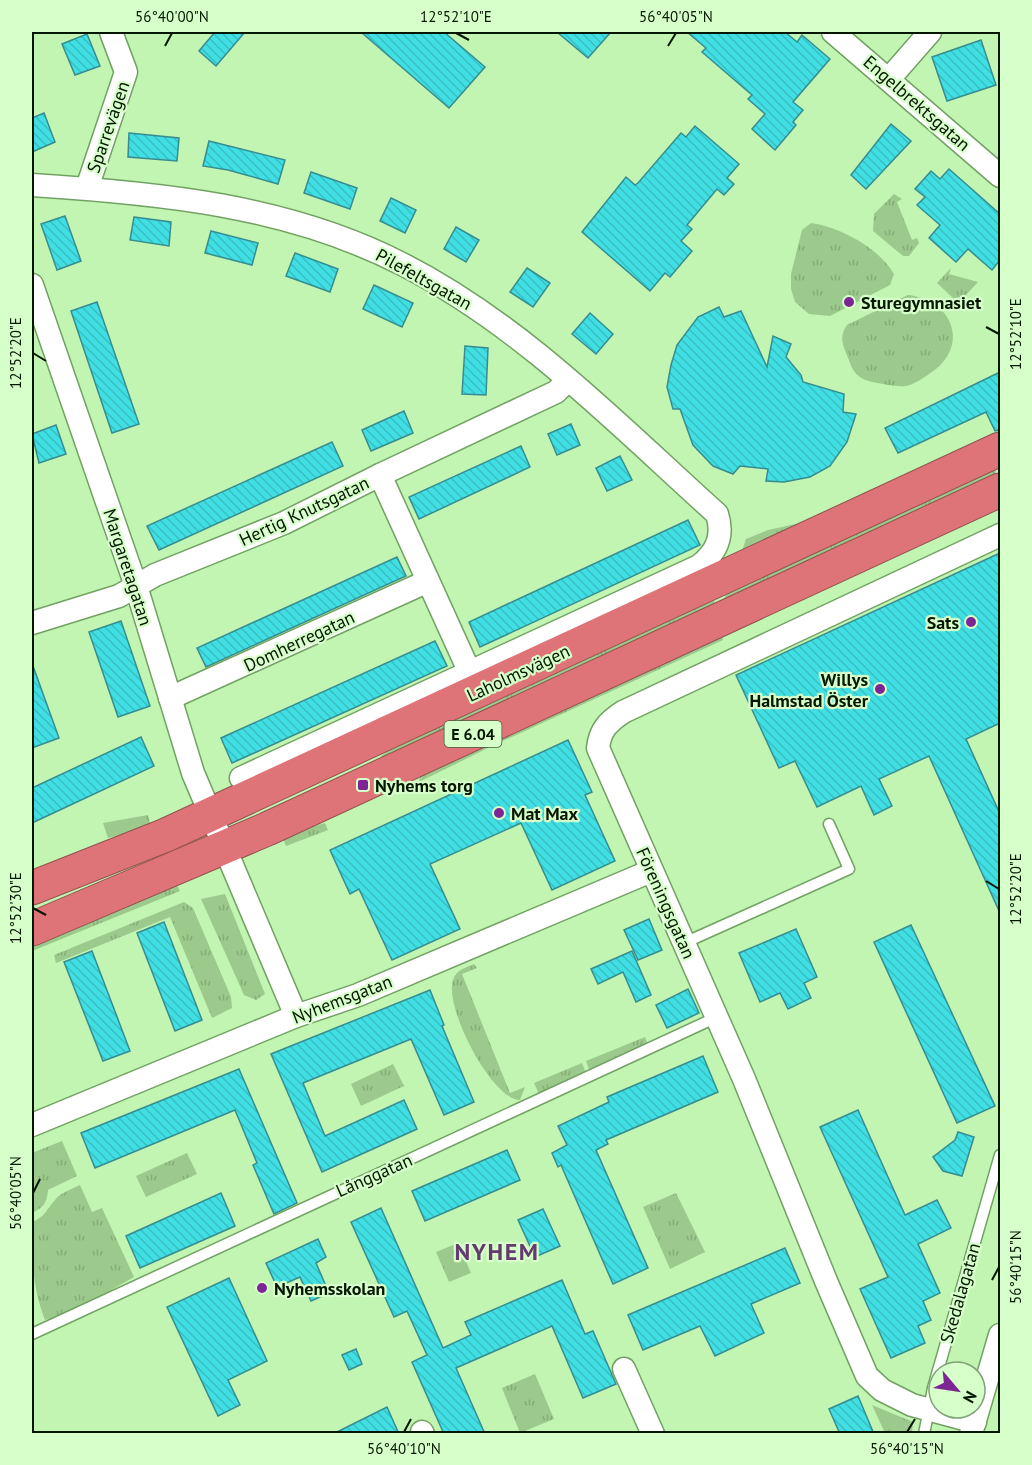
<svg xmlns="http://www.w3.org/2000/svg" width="1032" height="1465" font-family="'PT Sans',sans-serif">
<defs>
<pattern id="grass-tufts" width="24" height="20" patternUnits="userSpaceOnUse" patternTransform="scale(1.5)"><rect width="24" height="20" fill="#9cca8d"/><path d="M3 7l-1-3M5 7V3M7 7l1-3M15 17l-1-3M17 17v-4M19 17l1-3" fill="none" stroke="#85ad78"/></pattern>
<pattern id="building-back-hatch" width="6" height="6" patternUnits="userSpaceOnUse" patternTransform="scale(1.5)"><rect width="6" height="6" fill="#40dfe4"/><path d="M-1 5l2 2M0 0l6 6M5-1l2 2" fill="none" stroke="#37bfc2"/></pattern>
</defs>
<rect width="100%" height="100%" fill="#c2f4b2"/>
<g fill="url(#grass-tufts)">
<path d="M894 194 902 199 897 202 912 240 917 238 919 243 909 256H903L873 231 874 214Z"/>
<path d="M811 223C840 227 879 248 894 274L890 285 830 316 809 314 795 302 791 289V274L802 230Z"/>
<path d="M951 268 949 274 978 282 965 296 954 299 937 283Z"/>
<path d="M908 295C954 300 971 348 929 374 922 379 913 385 905 386 896 387 885 384 877 383 864 381 854 376 850 363 845 348 837 339 847 325Z"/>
<path d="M988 436 989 439 741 554 746 539 768 530 800 523Z"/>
<path d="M994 467 999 482 726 607 725 594Z"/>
<path d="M713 598 716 606 384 766 381 756 403 740Z"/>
<path d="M721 632 723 640 490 747 419 782 420 776Z"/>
<path d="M148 815 151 827 108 838 103 823Z"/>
<path d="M325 823 328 830 286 846 282 836Z"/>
<path d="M176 883 180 891 32 951V942Z"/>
<path d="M225 894 265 994 256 1000 244 995 201 899Z"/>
<path d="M184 902 193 908 231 997 232 1008 212 1018 170 917 56 963 54 955Z"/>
<path d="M474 964 477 968 462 974 510 1093 525 1087 520 1100C492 1100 444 1008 453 980 456 970 465 968 474 964Z"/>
<path d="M645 1037 648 1045 590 1072 586 1061Z"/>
<path d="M582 1063 586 1073 539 1094 534 1083Z"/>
<path d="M393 1064 404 1086 361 1106 351 1084Z"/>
<path d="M62 1141 77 1176 48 1190C47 1203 43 1208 32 1213V1153Z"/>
<path d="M187 1153 197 1174 146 1197 136 1176Z"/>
<path d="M80 1185 92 1212 102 1208 134 1277 99 1297V1308L63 1325 51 1318 45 1320C32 1287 32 1258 32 1222 45 1217 46 1210 55 1200 60 1193 72 1189 80 1185Z"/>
<path d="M676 1193 705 1252 670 1269 643 1207Z"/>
<path d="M458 1243 471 1273 449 1282 436 1252Z"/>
<path d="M535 1374 554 1419 520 1433 502 1388Z"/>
<path d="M872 1405 913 1422 912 1433H885Z"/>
</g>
<g fill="url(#building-back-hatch)" stroke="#368d90" stroke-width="1.5">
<path d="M215 32H245L216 66 199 51Z"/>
<path d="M361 32H444L485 67 449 108Z"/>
<path d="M557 32H611L588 58Z"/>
<path d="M687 32H785L797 42 802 35 830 59 793 102 803 110 793 122 796 125 775 150 752 129 765 114 748 99 752 95 702 52 706 48Z"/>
<path d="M87 34 100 66 75 75 62 44Z"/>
<path d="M981 40 996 85 947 101 932 57Z"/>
<path d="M44 113 55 142 32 152V118Z"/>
<path d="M891 124 911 141 866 189 851 175Z"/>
<path d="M695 126 739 164 727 178 734 184 724 195 717 189 687 225 692 229 681 241 692 251 670 277 665 273 650 291 582 232 626 177 635 185 638 183 681 133 686 137Z"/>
<path d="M129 133 179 138 177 161 128 157Z"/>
<path d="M209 141 285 160 278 184 228 170 203 166Z"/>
<path d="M949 169 1000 214V260L992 270 968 249 956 262 929 238 940 225 917 205 925 197 915 189 931 171 940 179Z"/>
<path d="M311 172 357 188 350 209 304 193Z"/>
<path d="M391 198 416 210 405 233 380 221Z"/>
<path d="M65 216 81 261 57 270 41 224Z"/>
<path d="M134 217 171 222 169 246 130 240Z"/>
<path d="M456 227 479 240 466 262 444 249Z"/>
<path d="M211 231 258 243 252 265 205 253Z"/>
<path d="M295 253 338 269 330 292 286 276Z"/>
<path d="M527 268 550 283 533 307 510 292Z"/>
<path d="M374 285 413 303 402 327 363 309Z"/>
<path d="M97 302 139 424 112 433 71 311Z"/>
<path d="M719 307 724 317 741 311 767 367 773 336 791 344 786 357 801 375 803 382 844 394 843 412 856 414 847 442 830 466 810 477 784 482 766 481 768 469 740 466 733 474 713 466 693 445 680 409H673L667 387 671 365 677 345 698 317Z"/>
<path d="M590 313 613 334 596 354 572 334Z"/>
<path d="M465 346 488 348 486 395 462 394Z"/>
<path d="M1000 372V430L995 431 986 412 898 453 885 428Z"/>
<path d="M404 411 413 433 371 451 362 430Z"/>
<path d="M571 424 580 445 557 455 548 434Z"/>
<path d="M56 425 66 454 39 463 32 434Z"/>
<path d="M332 442 343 466 159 550 147 526Z"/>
<path d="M521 446 530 467 419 519 409 497Z"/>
<path d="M620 456 632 480 607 491 596 468Z"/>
<path d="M688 520 700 545 480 647 469 622Z"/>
<path d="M1000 553V723L966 739 1000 814V913L929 756 879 779 892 806 874 815 861 786 817 807 795 761 779 768 736 675Z"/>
<path d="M397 557 406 576 206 667 197 648Z"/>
<path d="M121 621 150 706 118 717 89 632Z"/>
<path d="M435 641 447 666 232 763 221 738Z"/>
<path d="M33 666 59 738 32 748V667Z"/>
<path d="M141 737 154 766 32 823V788Z"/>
<path d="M568 740 592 792 585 795 615 861 552 890 521 823 430 864 460 929 392 960 359 889 350 894 330 850Z"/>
<path d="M649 919 662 950 638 960 624 930Z"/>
<path d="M164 922 202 1020 175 1031 137 933Z"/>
<path d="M911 925 995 1106 957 1123 874 942Z"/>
<path d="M796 929 817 977 804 983 811 998 788 1009 780 993 760 1002 739 953Z"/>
<path d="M92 951 130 1051 103 1061 64 962Z"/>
<path d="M632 951 651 995 636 1002 623 972 598 984 591 969Z"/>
<path d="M688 989 699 1013 667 1028 656 1005Z"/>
<path d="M430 990 444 1025 442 1026 474 1102 444 1115 411 1039 303 1083 325 1136 404 1100 417 1129 322 1172 271 1054Z"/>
<path d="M703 1056 718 1092 606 1140 608 1144 596 1150 648 1268 613 1284 561 1165 558 1167 552 1153 567 1145 558 1126 609 1102 607 1097Z"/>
<path d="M239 1069 297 1203 274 1214 253 1165 257 1163 235 1110 95 1168 81 1133Z"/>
<path d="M858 1110 905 1215 937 1200 951 1228 918 1244 940 1293 923 1301 931 1320 918 1326 925 1343 891 1358 860 1289 888 1277 820 1127Z"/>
<path d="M958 1132 974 1137 962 1176 943 1171 933 1157 955 1140Z"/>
<path d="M507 1150 520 1180 425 1221 412 1191Z"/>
<path d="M221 1193 235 1226 140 1268 126 1236Z"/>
<path d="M381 1208 443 1348 471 1335 465 1322 562 1280 585 1334 593 1331 616 1384 583 1398 552 1326 456 1368 485 1434H444L412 1362 427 1355 407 1311 394 1317 351 1222Z"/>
<path d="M543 1209 560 1246 535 1257 518 1220Z"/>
<path d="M318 1239 326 1257 316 1263 329 1293 311 1301 300 1277 277 1287 266 1263Z"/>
<path d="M785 1248 800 1283 751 1304 764 1333 715 1356 700 1326 643 1350 628 1315Z"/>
<path d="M229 1278 267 1361 228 1380 240 1405 218 1416 167 1307Z"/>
<path d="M356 1349 362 1364 349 1370 342 1355Z"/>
<path d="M858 1396 874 1434H840L829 1409Z"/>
<path d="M387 1407 399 1434H333Z"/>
</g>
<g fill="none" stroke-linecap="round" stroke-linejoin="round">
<defs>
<g id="lane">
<path d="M684 943 849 869 829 824"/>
<path d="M32 1334 717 1017"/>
<path d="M924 1434 933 1388 1000 1155"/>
</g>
<g id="street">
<path d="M833 32 1000 176"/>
<path d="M889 79 930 32"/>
<path d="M32 185C158 193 287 205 402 264 522 325 618 425 717 514 724 536 717 552 699 566L241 778"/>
<path d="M87 188 126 72 111 32"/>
<path d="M32 285 136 586 193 773 296 1016"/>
<path d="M380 475 470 673"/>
<path d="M32 623 119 596 155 575 284 523 380 475 556 392 567 381"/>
<path d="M170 698 426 582"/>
<path d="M32 1125 296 1016 358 995 651 871"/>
<path d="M624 1369 653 1434"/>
<path d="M975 1422 912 1405 882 1390 867 1376 826 1281 744 1079 598 748C600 730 608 722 623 712L1000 535"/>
<path d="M422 1432 423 1434"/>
<path d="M971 1434 1000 1335"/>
</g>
<g id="highway">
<path d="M32 888 166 835 1000 449"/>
<path d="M32 929 267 829 1000 490"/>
</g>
</defs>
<use href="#lane" stroke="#72a263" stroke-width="13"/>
<use href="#street" stroke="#72a263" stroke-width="25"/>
<use href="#highway" stroke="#92534e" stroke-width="35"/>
<use href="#lane" stroke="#fff" stroke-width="10"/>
<use href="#street" stroke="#fff" stroke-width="22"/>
<use href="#highway" stroke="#de7378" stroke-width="33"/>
</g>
<path fill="none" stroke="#051701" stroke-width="2" d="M456 33 469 40M165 46 172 33M668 46 676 33M986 327 999 334M33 353 46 361M986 881 999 889M33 908 46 915M33 1193 40 1179M992 1280 999 1267M404 1432 411 1419M907 1432 915 1419"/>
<g fill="#7d2594" stroke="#d6ffc9" stroke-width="2">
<circle cx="849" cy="302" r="6"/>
<circle cx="971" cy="622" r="6"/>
<circle cx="880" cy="689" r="6"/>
<rect x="357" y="779" width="12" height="12" rx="3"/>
<circle cx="499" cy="813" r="6"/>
<circle cx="262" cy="1288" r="6"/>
</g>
<g text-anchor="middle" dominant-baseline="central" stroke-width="4.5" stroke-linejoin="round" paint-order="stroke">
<rect fill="#d6ffc9" stroke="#445d3d" stroke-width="1.5" x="444.5" y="721" width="57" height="26" rx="4.5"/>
<g font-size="16" font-weight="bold" fill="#051701">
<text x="473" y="734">E 6.04</text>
</g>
<g font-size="18" fill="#051701" stroke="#d6ffc9">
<text transform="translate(917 103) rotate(41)">Engelbrektsgatan</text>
<text transform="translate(108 127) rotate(-71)">Sparrevägen</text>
<text transform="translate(424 279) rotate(29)">Pilefeltsgatan</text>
<text transform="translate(304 511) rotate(-25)">Hertig Knutsgatan</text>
<text transform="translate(128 567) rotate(72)">Margaretagatan</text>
<text transform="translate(299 641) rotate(-25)">Domherregatan</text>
<text transform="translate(518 673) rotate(-25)">Laholmsvägen</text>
<text transform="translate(666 903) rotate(66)">Föreningsgatan</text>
<text transform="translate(342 999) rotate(-21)">Nyhemsgatan</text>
<text transform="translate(374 1175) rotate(-24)">Långgatan</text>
<text transform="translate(960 1293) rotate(-74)">Skedalagatan</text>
</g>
<g font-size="18" font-weight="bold" fill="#051701" stroke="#d6ffc9" text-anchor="start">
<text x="861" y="302">Sturegymnasiet</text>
<text x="959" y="622" text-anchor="end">Sats</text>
<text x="868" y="679" text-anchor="end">Willys<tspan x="868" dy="21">Halmstad Öster</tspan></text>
<text x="375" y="785">Nyhems torg</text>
<text x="511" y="813">Mat Max</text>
<text x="274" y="1288">Nyhemsskolan</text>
</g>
<g font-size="24" font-weight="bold" letter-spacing="1.5" fill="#643a70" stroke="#d6ffc9">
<text x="497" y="1251">NYHEM</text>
</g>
</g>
<rect width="1032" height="1465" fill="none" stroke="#d6ffc9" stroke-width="66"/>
<g transform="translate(957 1390) rotate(119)"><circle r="28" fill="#d6ffc9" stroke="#82a279" stroke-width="1.5"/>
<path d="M0-4.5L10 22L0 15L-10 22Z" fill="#7d2594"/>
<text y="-9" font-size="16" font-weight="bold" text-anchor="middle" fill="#051701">N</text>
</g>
<rect x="33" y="33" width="966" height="1399" fill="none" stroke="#051701" stroke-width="2"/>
<g font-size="15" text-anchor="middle" fill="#051701">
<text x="172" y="22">56°40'00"N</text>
<text x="456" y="22">12°52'10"E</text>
<text x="676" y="22">56°40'05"N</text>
<text transform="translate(1016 334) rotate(-90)" y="5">12°52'10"E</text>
<text transform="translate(16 353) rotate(-90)" y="5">12°52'20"E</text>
<text transform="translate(1016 889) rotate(-90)" y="5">12°52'20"E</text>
<text transform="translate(16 908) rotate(-90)" y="5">12°52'30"E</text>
<text transform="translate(16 1193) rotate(-90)" y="5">56°40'05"N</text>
<text transform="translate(1016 1267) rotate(-90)" y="5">56°40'15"N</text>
<text x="404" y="1454">56°40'10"N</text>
<text x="907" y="1454">56°40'15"N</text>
</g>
</svg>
